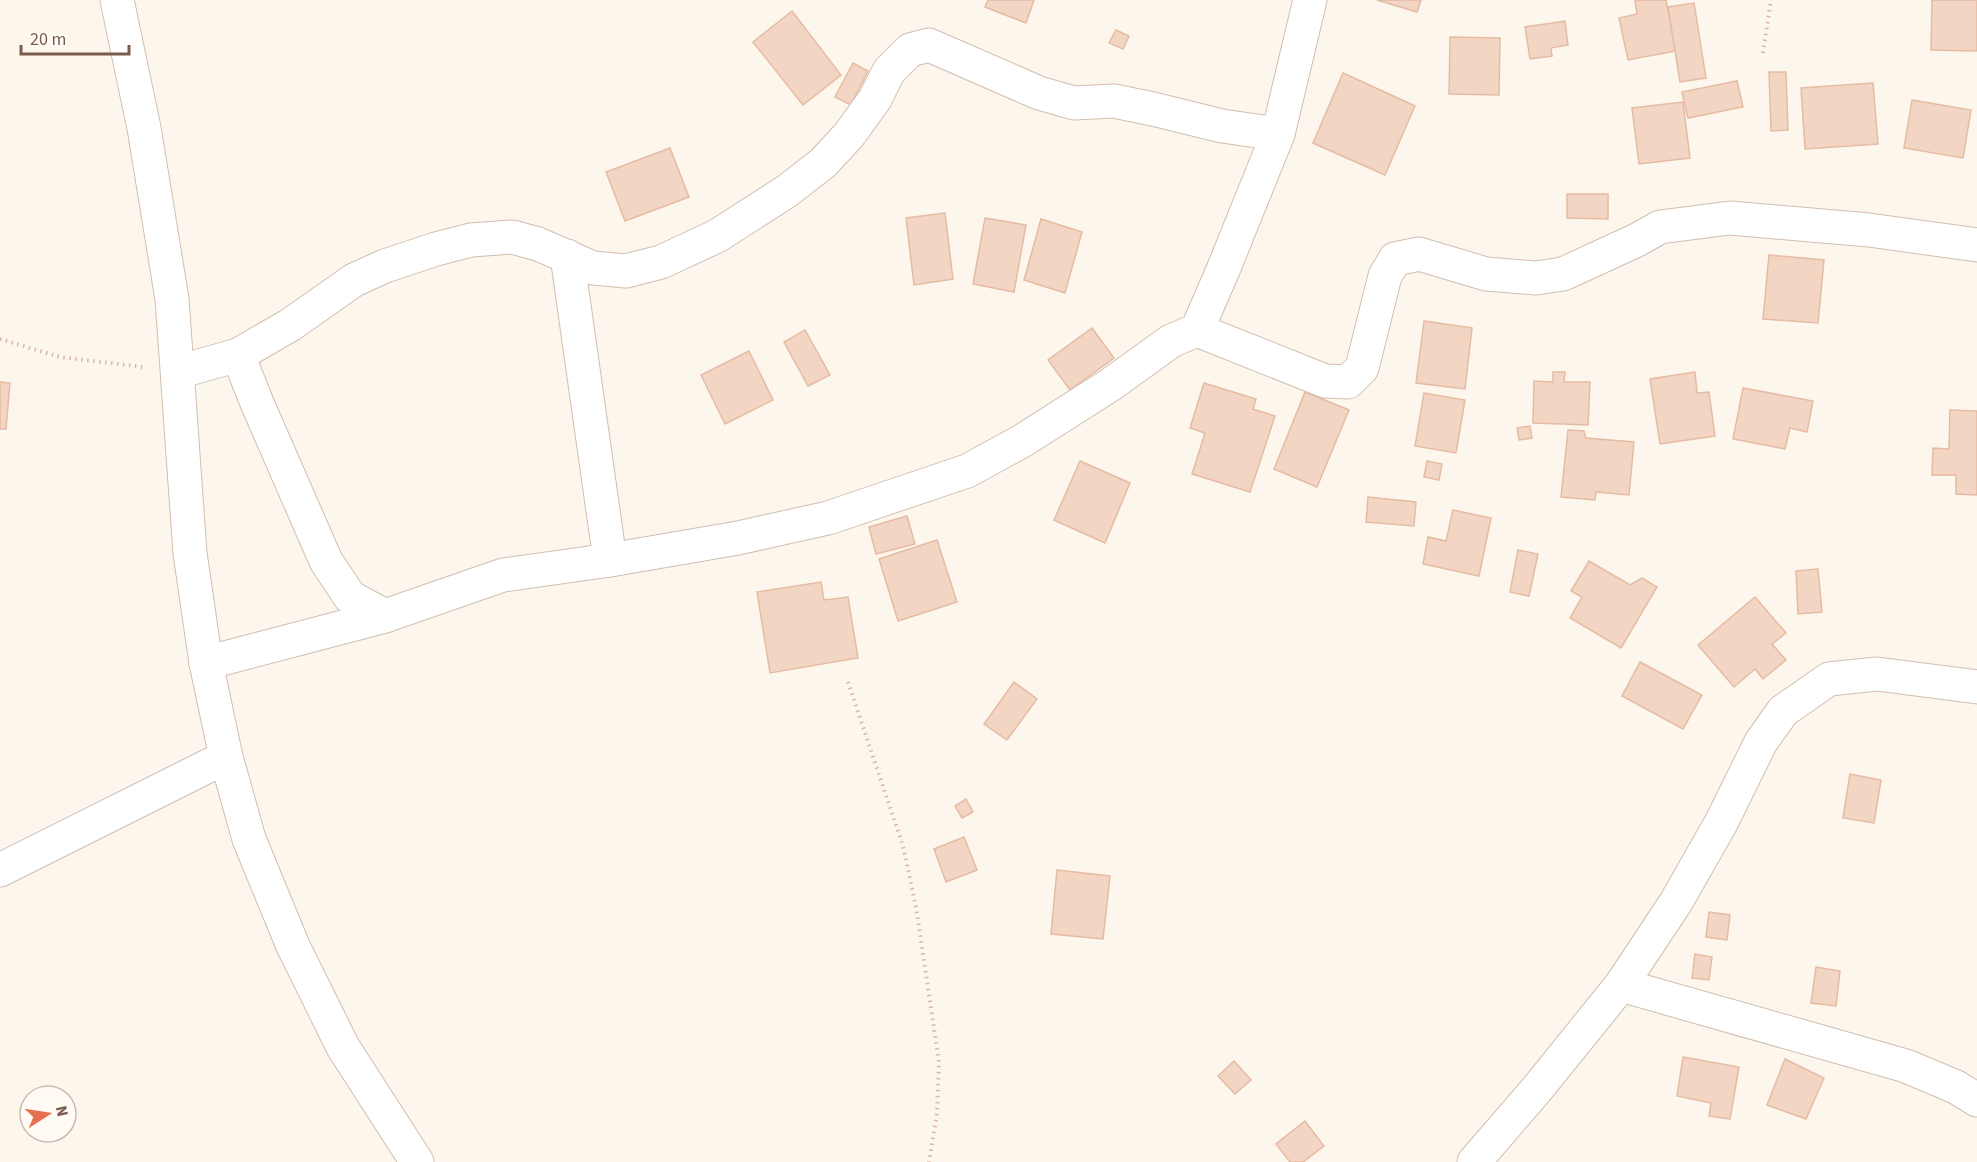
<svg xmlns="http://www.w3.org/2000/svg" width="1977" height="1162" font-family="'Source Sans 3',sans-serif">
<rect width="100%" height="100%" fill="#fdf6ec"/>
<g fill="#f3d5c3" stroke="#e6bba3" stroke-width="1.5">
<path d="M988 0H1034L1026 23 985 7Z"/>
<path d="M1377 0H1421L1417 12Z"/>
<path d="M1640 0H1666L1676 51 1628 60 1619 18 1637 14 1635 1Z"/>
<path d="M1932 0H1977V51L1931 50Z"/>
<path d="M1694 3 1706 78 1680 82 1668 7Z"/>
<path d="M792 11 841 75 803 105 753 42Z"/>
<path d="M1565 21 1568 45 1551 48 1552 56 1530 59 1525 27Z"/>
<path d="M1116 30 1129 36 1123 49 1109 43Z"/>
<path d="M1450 37 1500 38 1499 95 1449 94Z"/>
<path d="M853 63 868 71 851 105 835 97Z"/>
<path d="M1769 72H1786L1788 130 1771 131Z"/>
<path d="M1343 73 1415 106 1385 175 1313 143Z"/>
<path d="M1737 81 1743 107 1688 118 1682 92Z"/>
<path d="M1873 83 1878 144 1805 149 1801 88Z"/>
<path d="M1912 100 1971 110 1963 158 1904 148Z"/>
<path d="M1683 102 1690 158 1639 164 1632 108Z"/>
<path d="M670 148 689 197 625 221 606 172Z"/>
<path d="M1567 194H1608V219L1567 218Z"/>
<path d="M945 213 953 279 914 285 906 218Z"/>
<path d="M985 218 1026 225 1014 292 973 284Z"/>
<path d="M1041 219 1082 232 1065 293 1024 280Z"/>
<path d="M1769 255 1824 260 1818 323 1763 319Z"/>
<path d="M1424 321 1472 328 1465 389 1416 383Z"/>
<path d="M1092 328 1114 358 1070 390 1048 360Z"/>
<path d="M805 330 830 375 808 386 784 342Z"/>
<path d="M749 351 773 400 725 424 701 375Z"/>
<path d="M1553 372H1565L1564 382H1590L1588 425 1533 423 1534 381 1553 382Z"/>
<path d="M1695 372 1697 393 1709 392 1715 436 1660 444 1650 379Z"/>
<path d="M0 382 10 383 6 429H0Z"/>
<path d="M1204 383 1256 399 1253 409 1275 416 1250 492 1192 474 1205 433 1190 428Z"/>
<path d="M1743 388 1813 401 1807 432 1790 428 1785 449 1733 439Z"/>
<path d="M1305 392 1349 410 1317 487 1274 469Z"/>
<path d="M1424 393 1465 400 1456 453 1415 446Z"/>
<path d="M1950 410 1977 411V495L1956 494V475H1932L1933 448 1949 449Z"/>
<path d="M1530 426 1532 438 1519 440 1517 428Z"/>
<path d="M1568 430 1584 431 1586 438 1634 442 1629 495 1596 492 1595 500 1561 497Z"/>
<path d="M1080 461 1130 483 1105 543 1054 520Z"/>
<path d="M1427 461 1442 464 1439 480 1424 477Z"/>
<path d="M1368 497 1416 502 1414 526 1366 522Z"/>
<path d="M1453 510 1491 518 1479 576 1423 564 1428 537 1446 541Z"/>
<path d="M907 516 915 544 876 554 869 527Z"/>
<path d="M937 540 957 602 898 621 879 559Z"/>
<path d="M1518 550 1538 554 1529 596 1510 592Z"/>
<path d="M1589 561 1630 585 1642 578 1657 587 1621 648 1570 618 1582 597 1571 591Z"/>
<path d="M1818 569 1822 612 1798 614 1796 571Z"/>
<path d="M821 582 824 600 848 597 858 658 770 673 757 592Z"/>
<path d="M1755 597 1786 633 1772 644 1786 660 1763 679 1755 669 1734 687 1698 645Z"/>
<path d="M1640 662 1702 695 1683 729 1622 696Z"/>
<path d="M1014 682 1037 699 1007 740 984 724Z"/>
<path d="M1850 774 1881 780 1874 823 1843 818Z"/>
<path d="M966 799 973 812 962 818 955 806Z"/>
<path d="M964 837 977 870 946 882 934 849Z"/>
<path d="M1057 870 1110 876 1103 939 1051 934Z"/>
<path d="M1709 912 1730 915 1727 940 1706 937Z"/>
<path d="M1695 954 1712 957 1709 980 1692 978Z"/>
<path d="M1816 967 1840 971 1836 1006 1811 1003Z"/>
<path d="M1683 1057 1739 1067 1730 1119 1709 1116 1711 1103 1677 1096Z"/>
<path d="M1785 1059 1824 1078 1806 1119 1767 1105Z"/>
<path d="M1234 1061 1251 1080 1235 1094 1218 1076Z"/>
<path d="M1305 1121 1324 1146 1303 1162H1290L1276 1144Z"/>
</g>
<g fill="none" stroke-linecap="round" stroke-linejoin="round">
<defs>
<g id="minor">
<path d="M117 0 144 128 172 299 190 553 206 663 226 757 249 839 293 946 343 1047 417 1162"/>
<path d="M567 256 610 560"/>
<path d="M1197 330 1223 270 1278 134 1310 0"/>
<path d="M238 355 257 403 326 561 350 597 385 616"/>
<path d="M178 372 238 355 290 325 354 280 385 266 436 249 471 240 512 237 538 244 593 268 626 271 661 262 717 236 787 191 823 163 849 135 875 99 889 71 910 50 929 45 1039 93 1074 103 1114 101 1153 109 1222 126 1278 134"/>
<path d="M206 663 385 616 503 575 610 560 738 538 828 518 967 471 1022 441 1110 385 1171 341 1197 330 1325 381 1348 382 1362 368 1385 276 1395 259 1419 254 1486 274 1536 278 1563 274 1637 240 1660 227 1730 218 1869 230 1977 245"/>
<path d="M0 870 226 757"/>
<path d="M1621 985 1906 1066 1956 1087 1977 1100"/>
<path d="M1474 1162 1537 1089 1621 985 1676 902 1721 823 1761 742 1783 711 1829 679 1877 674 1977 687"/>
</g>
</defs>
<use href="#minor" stroke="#d1beb0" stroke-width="35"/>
<g stroke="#d9b8a5" stroke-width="4" stroke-dasharray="1.5 4.5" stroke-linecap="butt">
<path d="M1763 53 1771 0"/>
<path d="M0 339 60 357 143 367"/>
<path d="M848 682 903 846 916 907 939 1062 937 1113 929 1162"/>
</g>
<use href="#minor" stroke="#fff" stroke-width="33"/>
</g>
<g transform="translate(48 1114) rotate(78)"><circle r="28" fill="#fffaf3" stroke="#cabbb1" stroke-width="1.5"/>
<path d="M0-4.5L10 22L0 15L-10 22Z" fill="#e76f51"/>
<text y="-9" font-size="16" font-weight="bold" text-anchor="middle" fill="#7a5c4d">N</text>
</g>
<path d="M21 45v9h108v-9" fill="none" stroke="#7a5c4d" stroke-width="3"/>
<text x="30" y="45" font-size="18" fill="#7a5c4d" stroke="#fffaf3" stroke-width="4.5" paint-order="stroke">20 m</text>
</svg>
